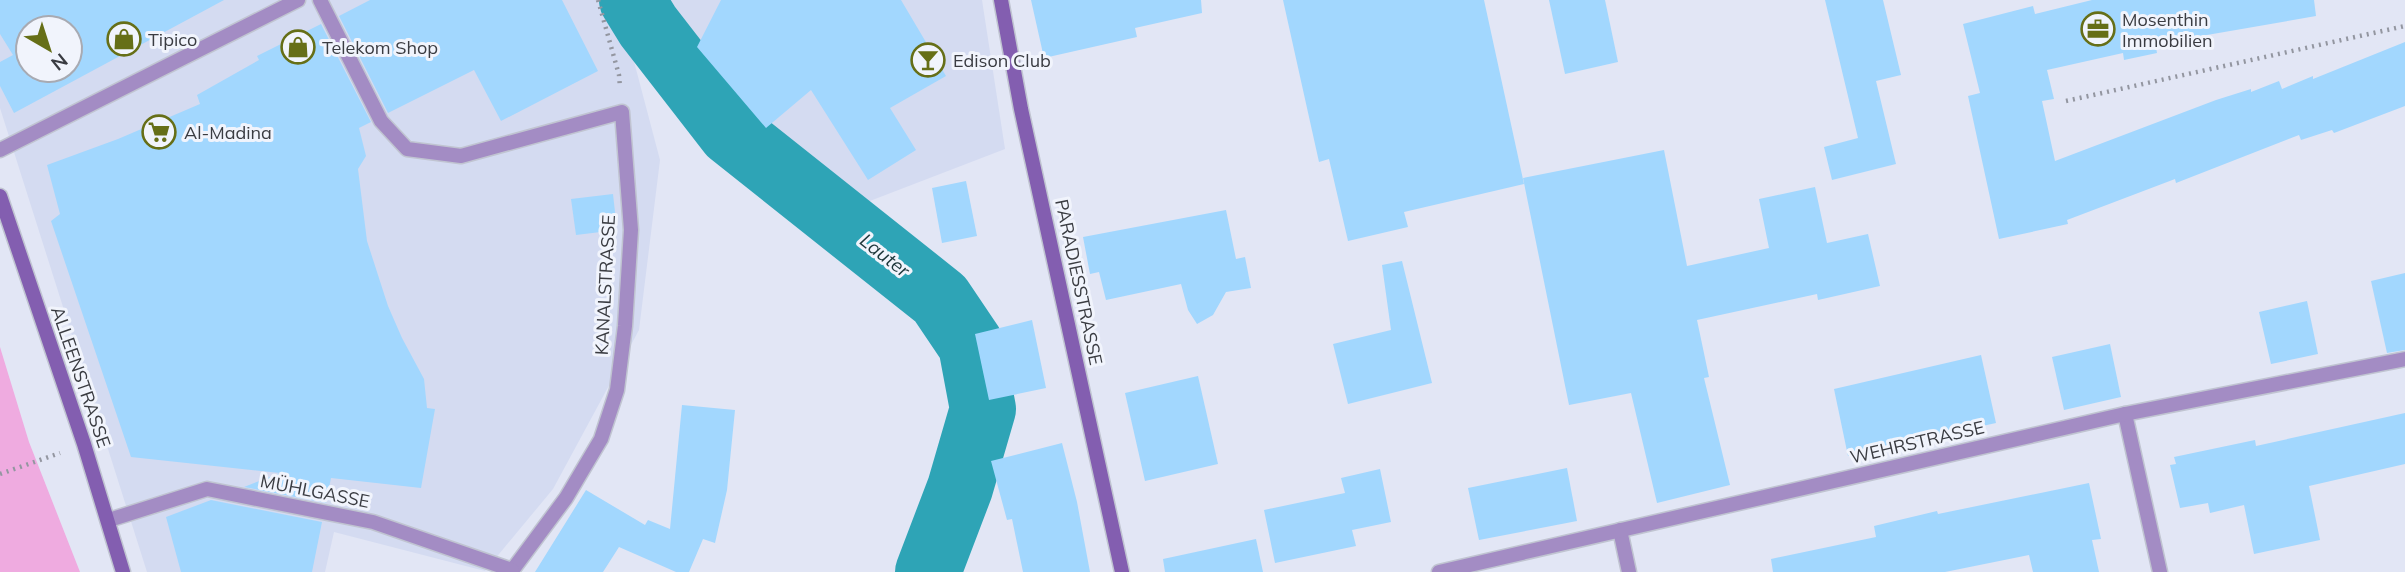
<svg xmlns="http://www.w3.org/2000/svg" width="2405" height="572" font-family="Mulish,sans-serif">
<rect width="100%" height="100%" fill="#e2e6f5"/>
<path fill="#d4dbf1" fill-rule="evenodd" d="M0 0H982L1005 149 849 209 760 144 657 2 622 16 660 160 639 330 553 489 485 571 334 532 325 572H147L0 108ZM28 28H70V70H28Z"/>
<path fill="#efabe0" d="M0 347 29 442 80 572H0Z"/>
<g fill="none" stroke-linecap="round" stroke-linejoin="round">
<path stroke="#2ea4b6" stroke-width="66" d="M632 0 648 26 731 133 940 299 971 345 983 409 960 488 928 572"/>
</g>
<g fill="#a2d7fe" fill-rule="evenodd">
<path d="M0 0H224L14 113 0 86V62L13 55 0 34ZM28 28H70V70H28Z"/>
<path d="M370 0H562L598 71 501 121 474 70 388 113 339 16Z"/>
<path d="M721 0H901L946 76 890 108 916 150 868 180 811 90 766 128 697 47Z"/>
<path d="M1031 0H1201L1202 13 1135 28 1137 37 1044 58Z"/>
<path d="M1283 0H1484L1524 184 1404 212 1408 227 1348 241 1329 159 1319 162Z"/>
<path d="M1549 0H1605L1618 62 1565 74Z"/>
<path d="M1825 0H1883L1901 75 1876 81 1896 164 1832 180 1824 147 1858 138Z"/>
<path d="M2092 0H2314L2316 16 2207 35 2156 47 2157 53 2124 60 2123 53 2047 70 2054 99 2042 101 2055 161 2216 100 2251 89V92L2279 81 2282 89 2313 76V79L2405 42V106L2334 133 2332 130 2301 140 2299 135 2176 183 2175 179 2067 220 2068 224 1999 239 1968 96 1980 93 1963 24 2033 6 2035 14Z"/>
<path d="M321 24 371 122 359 128 366 156 358 169 367 241 388 306 402 338 424 379 427 408 435 409 421 488 331 478 326 503 244 487 280 473 131 457 51 221 60 214 47 165 118 139 200 104 197 95 259 60 257 56Z"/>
<path d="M1664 150 1687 266 1769 248 1759 199 1815 187 1827 243 1868 234 1880 286 1818 300 1817 294 1697 320 1709 377 1704 378 1730 485 1657 503 1631 393 1569 405 1523 178Z"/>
<path d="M966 181 977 236 942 243 932 188Z"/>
<path d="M613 194 617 230 576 235 571 199Z"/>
<path d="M1226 210 1236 259 1245 257 1251 288 1226 292 1213 315 1197 324 1188 310 1181 284 1106 300 1099 272 1090 274 1083 237Z"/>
<path d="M1402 261 1432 383 1348 404 1333 344 1391 330 1382 265Z"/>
<path d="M2405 273V350L2387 353 2371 281Z"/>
<path d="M2307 301 2318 354 2271 364 2259 312Z"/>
<path d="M1032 320 1046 388 989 400 975 334Z"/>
<path d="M2110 344 2121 397 2064 410 2052 357Z"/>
<path d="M1981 355 1996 423 1848 456 1834 389Z"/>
<path d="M1198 376 1218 464 1145 481 1125 393Z"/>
<path d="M682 405 735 410 727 490 715 543 703 539 689 572H676L619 547 603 572H535L586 490 645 525 648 520 670 529Z"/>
<path d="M2405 413V464L2309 486 2320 540 2254 554 2244 505 2210 513 2208 503 2180 508 2170 465 2176 464 2174 457 2255 440 2256 446Z"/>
<path d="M1062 443 1077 502 1090 572H1023L1012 519 1007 520 991 461Z"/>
<path d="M1567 468 1577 521 1479 540 1468 488Z"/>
<path d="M1380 469 1391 522 1352 530 1356 546 1275 563 1264 510 1345 493 1341 478Z"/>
<path d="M2089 483 2101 539 2092 540 2099 572H2033L2029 555 1945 572H1773L1771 559 1876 537 1874 526 1937 511 1938 514Z"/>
<path d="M211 500 322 522 312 572H181L166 517Z"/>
<path d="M1256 539 1263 572H1165L1163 559Z"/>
</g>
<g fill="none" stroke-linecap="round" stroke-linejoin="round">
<defs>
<g id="street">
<path d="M320 0 381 121 407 149 461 156 622 112 631 230 625 326 617 390 601 439 566 498 511 572"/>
<path d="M0 150 298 0"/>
<path d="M2125 414 2160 572"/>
<path d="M109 520 207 489 373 522 512 570"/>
<path d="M1620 530 1629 572"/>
<path d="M1439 572 2125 414 2405 359"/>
</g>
<g id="secondary">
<path d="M1001 0 1021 109 1122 572"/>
<path d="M0 196 84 444 123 572"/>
</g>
</defs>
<use href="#street" stroke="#c0c4d1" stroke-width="17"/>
<use href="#secondary" stroke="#c0c4d1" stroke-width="17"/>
<g stroke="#9396a0" stroke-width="4.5" stroke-dasharray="2 5" stroke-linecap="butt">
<path d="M598 0 619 75 620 87"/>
<path d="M2066 101 2405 26"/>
<path d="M0 474 60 453"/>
</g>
<use href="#street" stroke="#a38cc4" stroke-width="14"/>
<use href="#secondary" stroke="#835eb0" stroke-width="14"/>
</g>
<defs>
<symbol id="office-ring" viewBox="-11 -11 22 22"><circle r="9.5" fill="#f1f4fc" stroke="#666f17" stroke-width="1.5"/><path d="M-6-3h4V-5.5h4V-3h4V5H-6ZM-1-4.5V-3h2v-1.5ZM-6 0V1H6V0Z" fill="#666f17"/></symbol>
<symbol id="shop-ring" viewBox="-11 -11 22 22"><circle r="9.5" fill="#f1f4fc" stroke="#666f17" stroke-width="1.5"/><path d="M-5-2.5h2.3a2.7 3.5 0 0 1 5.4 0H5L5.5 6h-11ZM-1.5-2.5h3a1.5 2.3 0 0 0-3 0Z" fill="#666f17"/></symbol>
<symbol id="bar-ring" viewBox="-11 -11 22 22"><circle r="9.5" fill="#f1f4fc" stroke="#666f17" stroke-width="1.5"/><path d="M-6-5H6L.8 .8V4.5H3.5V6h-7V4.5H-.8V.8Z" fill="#666f17"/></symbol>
<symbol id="supermarket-ring" viewBox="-11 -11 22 22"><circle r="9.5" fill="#f1f4fc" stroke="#666f17" stroke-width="1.5"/><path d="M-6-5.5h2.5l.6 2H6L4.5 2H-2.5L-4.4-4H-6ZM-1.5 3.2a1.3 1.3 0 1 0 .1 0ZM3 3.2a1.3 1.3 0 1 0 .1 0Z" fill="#666f17"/></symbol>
</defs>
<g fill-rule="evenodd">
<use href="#office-ring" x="2079" y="10" width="38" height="38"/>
<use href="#shop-ring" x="105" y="20" width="38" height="38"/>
<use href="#shop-ring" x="279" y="28" width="38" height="38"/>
<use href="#bar-ring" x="909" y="41" width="38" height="38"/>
<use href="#supermarket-ring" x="140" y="113" width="38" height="38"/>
</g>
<g text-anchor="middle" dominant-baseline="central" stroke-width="6" stroke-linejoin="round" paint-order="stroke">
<g font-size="18" fill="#3a3c42" stroke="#f1f4fc" text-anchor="start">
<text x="2122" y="19">Mosenthin<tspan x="2122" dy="21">Immobilien</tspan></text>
<text x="148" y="39">Tipico</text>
<text x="322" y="47">Telekom Shop</text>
<text x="953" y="60">Edison Club</text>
<text x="184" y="132">Al-Madina</text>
</g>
<g font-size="18" fill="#3a3c42" stroke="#f1f4fc">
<text transform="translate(1079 282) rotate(78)">PARADIESSTRASSE</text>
<text transform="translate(605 285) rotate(-87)">KANALSTRASSE</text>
<text transform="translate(81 377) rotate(71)">ALLEENSTRASSE</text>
<text transform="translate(1917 442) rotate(-13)">WEHRSTRASSE</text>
<text transform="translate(315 491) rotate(11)">MÜHLGASSE</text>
</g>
<g font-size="19" font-style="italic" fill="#1d363a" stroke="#f1f4fc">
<text transform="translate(885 255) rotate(38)">Lauter</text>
</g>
</g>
<g transform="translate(49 49) rotate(141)"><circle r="33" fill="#f1f4fc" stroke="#a8aab2" stroke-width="2"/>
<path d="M0-5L12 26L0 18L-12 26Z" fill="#666f17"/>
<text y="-10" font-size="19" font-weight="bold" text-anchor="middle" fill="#3a3c42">N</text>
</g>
</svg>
